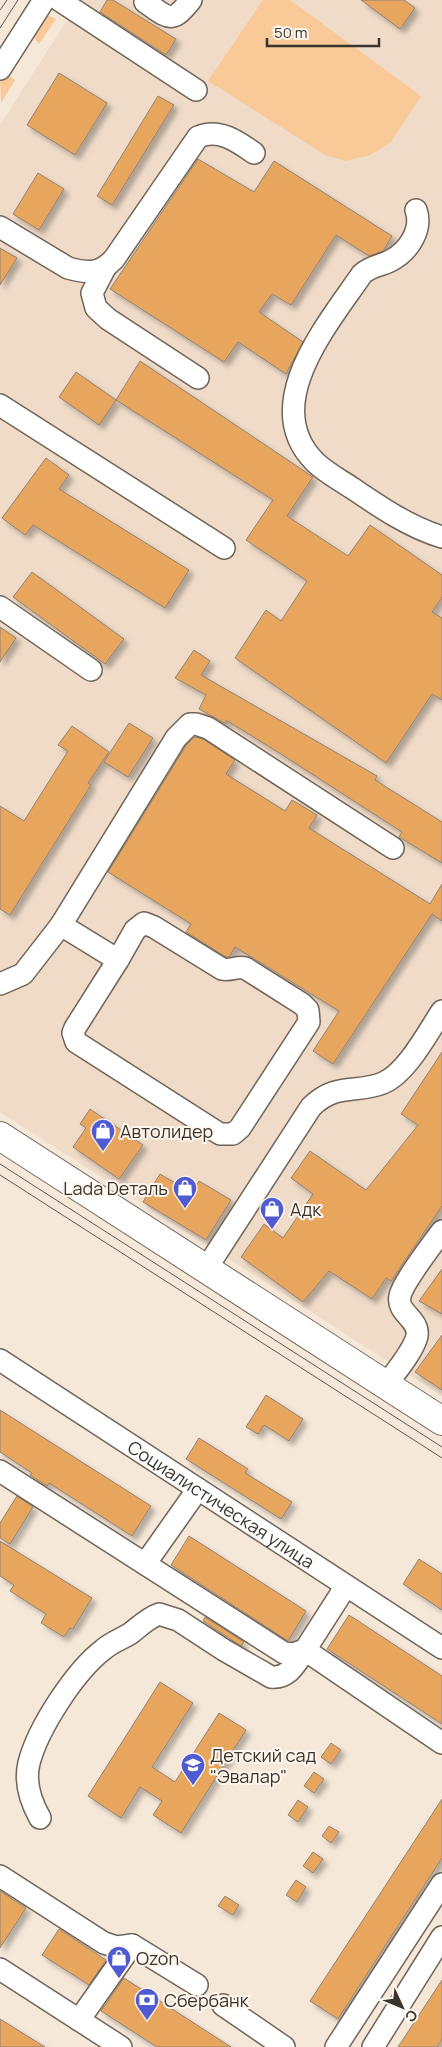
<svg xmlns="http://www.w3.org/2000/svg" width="442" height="2047" font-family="Manrope,sans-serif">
<defs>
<filter id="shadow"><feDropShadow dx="4.5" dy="4.5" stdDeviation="2.5" flood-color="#0004"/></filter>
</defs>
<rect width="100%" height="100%" fill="#f6e8d9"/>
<path fill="#efdbc8" d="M80 0H442V1396L0 1112V125Z"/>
<g fill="#f9c998">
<path d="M263 0H290L421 96 391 142 370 155 345 161 325 155 208 81Z"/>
<path d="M50 16 56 19 39 44 31 33 38 19Z"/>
<path d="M3 75 10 76 15 80 1 103 0 77Z"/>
</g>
<g fill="#e7a55d" stroke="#908376" filter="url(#shadow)">
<path d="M107 0H113L176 39 166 55 100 12Z"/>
<path d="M361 0H404L415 8 400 29Z"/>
<path d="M59 73 107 103 75 155 27 125Z"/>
<path d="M158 96 174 105 112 205 97 196Z"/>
<path d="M198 159 254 192 274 161 392 236 383 251 369 256 336 235 291 305 272 294 259 312 303 342 286 374 238 342 224 362 110 289Z"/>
<path d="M38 173 64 189 39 230 13 214Z"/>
<path d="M0 248 17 258 0 285Z"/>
<path d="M140 361 313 477 287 516 348 556 370 525 442 575V597L432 612 442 618V700L432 694 386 763 235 658 266 610 281 621 307 581 246 540 273 500 116 400Z"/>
<path d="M76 372 116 400 99 425 59 397Z"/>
<path d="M46 458 69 475 59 489 189 570 165 608 33 525 25 535 2 518Z"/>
<path d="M32 572 124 639 105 664 13 597Z"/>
<path d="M0 627 16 638 0 662Z"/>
<path d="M194 650 210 661 201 675 377 776 375 780 442 822V863L399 837 402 832 281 754 226 720V724L199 709 206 695 175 678Z"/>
<path d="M129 723 153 738 128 777 104 762Z"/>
<path d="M72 726 109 752 88 783 91 785 10 915 0 909V806L24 821 68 751 58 745Z"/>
<path d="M195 737 203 739 235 760 226 774 285 811 292 800 317 815 309 828 430 904 442 884V921L432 914 333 1064 313 1051 339 1011 235 947 229 957H226L186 932 191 924 108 872 187 744Z"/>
<path d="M442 1052V1206L391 1281 386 1278 372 1299 329 1271 303 1302 241 1257 264 1224 283 1238 313 1194 291 1178 310 1151 366 1190 418 1125 401 1114Z"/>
<path d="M90 1109 143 1145 119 1179 73 1147 86 1128 80 1124Z"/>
<path d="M160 1174 192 1193 199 1181 231 1200 206 1240 143 1202Z"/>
<path d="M442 1269V1314L419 1301Z"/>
<path d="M442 1335V1390L415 1372Z"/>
<path d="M266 1395 303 1419 289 1441 264 1425 258 1434 246 1427Z"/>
<path d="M0 1410 151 1506 132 1536 49 1483 47 1486 30 1475 32 1473 0 1452Z"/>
<path d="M199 1438 248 1469 245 1473 292 1502 281 1519 186 1459Z"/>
<path d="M17 1496 33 1507 10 1544 0 1538V1523Z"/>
<path d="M189 1536 306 1611 288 1641 171 1565Z"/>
<path d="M0 1541 92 1598 73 1629 70 1628 64 1637 41 1623 46 1614 10 1591 14 1585 0 1576Z"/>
<path d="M419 1559 442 1574V1610L403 1584Z"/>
<path d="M349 1615 442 1676V1724L327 1649Z"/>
<path d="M205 1617 244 1642 241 1646 203 1621Z"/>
<path d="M160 1682 193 1703 152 1767 175 1782 219 1713 246 1730 181 1833 153 1815 162 1801 140 1787 121 1818 88 1796Z"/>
<path d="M331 1743 341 1750 331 1764 321 1757Z"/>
<path d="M314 1772 324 1779 314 1793 304 1786Z"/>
<path d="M442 1799V1858L338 2019 310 2001Z"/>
<path d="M298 1800 308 1807 298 1822 288 1815Z"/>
<path d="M329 1826 339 1832 331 1843 322 1836Z"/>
<path d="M313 1852 323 1859 313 1873 303 1866Z"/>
<path d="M296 1880 306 1887 297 1902 286 1895Z"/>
<path d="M0 1891 26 1908 0 1948Z"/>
<path d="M225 1896 239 1905 233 1915 218 1906Z"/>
<path d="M59 1929 106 1960 89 1985 42 1955Z"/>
<path d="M124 1978 231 2047H157L101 2011Z"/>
<path d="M442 1980V2039L437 2047H398Z"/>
<path d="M0 2019 45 2047H0Z"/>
</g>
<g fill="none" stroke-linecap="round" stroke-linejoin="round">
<defs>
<g id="minor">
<path d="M59 0 196 90"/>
<path d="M145 2C169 18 171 25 191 0"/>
<path d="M0 69 44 0"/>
<path d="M416 210C423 230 408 252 390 261 380 266 371 266 362 274 328 324 258 405 315 462 325 472 340 480 352 488 380 507 409 527 442 537"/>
<path d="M0 227 68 268C87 273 99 275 114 259L198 137C219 128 237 141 254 153"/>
<path d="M105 268 92 293 96 308 108 319 198 378"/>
<path d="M0 405 224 548"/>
<path d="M0 607 91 670"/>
<path d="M144 923 154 927 222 969C231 971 237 966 245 968L302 1004 308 1010 309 1022 240 1128 233 1134H220L76 1042 73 1033 75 1028 118 960 135 930Z"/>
<path d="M61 925 176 738 190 724H196L208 728 393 848"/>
<path d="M0 984 23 974 61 925 118 960"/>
<path d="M206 1269 311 1107C336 1082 356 1094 383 1083 407 1073 428 1032 442 1011"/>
<path id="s1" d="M0 1360 442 1648"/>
<path d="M386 1385C395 1373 414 1350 417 1336 420 1319 396 1313 400 1296 403 1282 432 1245 442 1231"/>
<path d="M0 1471 284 1653 293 1654 305 1650"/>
<path d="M145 1564 198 1489"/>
<path d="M346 1586 305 1650 442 1743"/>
<path d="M40 1818C31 1802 24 1783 29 1763 38 1728 75 1671 104 1649 112 1642 122 1639 131 1633 140 1626 148 1618 159 1614L178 1620 224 1650 271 1677C289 1679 296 1663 305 1650"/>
<path d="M0 1876 104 1943 117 1947 132 1945 197 1985"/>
<path d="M0 1969 121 2047"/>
<path d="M223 2005 284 2047"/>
<path d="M79 2020 132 1945"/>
<path d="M336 2047 442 1884"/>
<path d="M373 2047 442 1937"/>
</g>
<path id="major" d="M0 1136 442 1421"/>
</defs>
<use href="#minor" stroke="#706457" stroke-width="24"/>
<use href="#major" stroke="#706457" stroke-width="30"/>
<use href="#minor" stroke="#fff" stroke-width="21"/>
<use href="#major" stroke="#fff" stroke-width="28"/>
<g stroke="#615952" stroke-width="1">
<path d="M0 10 7 0"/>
<path d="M0 28 18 0"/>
<path d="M0 1164 442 1447"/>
<path d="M0 1175 442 1458"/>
</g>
</g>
<defs>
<symbol id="shop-pin" viewBox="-11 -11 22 30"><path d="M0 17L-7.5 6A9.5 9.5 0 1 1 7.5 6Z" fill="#515bd1" stroke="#fff6ed"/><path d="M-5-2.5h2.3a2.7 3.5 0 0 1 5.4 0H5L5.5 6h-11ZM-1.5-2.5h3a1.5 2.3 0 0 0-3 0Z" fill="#fff"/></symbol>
<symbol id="school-pin" viewBox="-11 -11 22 30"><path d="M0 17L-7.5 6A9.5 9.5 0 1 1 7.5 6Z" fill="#515bd1" stroke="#fff6ed"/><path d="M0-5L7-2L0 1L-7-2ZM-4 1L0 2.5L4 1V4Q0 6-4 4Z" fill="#fff"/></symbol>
<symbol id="bank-pin" viewBox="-11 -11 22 30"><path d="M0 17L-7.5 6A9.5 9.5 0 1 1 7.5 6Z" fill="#515bd1" stroke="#fff6ed"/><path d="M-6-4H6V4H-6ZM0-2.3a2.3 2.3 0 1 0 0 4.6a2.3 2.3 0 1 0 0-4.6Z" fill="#fff"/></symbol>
</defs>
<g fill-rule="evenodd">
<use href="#shop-pin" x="89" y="1117" width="28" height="38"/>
<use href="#shop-pin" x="171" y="1174" width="28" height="38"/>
<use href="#shop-pin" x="258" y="1195" width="28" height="38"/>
<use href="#school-pin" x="179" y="1751" width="28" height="38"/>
<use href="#shop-pin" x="105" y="1944" width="28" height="38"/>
<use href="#bank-pin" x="133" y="1986" width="28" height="38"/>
</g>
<g text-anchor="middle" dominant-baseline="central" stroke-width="4" stroke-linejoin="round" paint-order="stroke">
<g font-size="18" fill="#39332e" stroke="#fff6ed" text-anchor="start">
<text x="120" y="1131">Автолидер</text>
<text x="168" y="1188" text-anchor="end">Lada Dеталь</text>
<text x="290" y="1209">Адк</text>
<text x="210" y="1755">Детский сад<tspan x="210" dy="21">"Эвалар"</tspan></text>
<text x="136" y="1958">Ozon</text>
<text x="164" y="2000">Сбербанк</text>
</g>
<g font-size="18" fill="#39332e" stroke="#fff6ed">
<text stroke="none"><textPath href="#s1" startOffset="264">Социалистическая улица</textPath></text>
</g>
</g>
<g transform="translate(402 2007) rotate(134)" stroke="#fff6ed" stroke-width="4" paint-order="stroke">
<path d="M0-4L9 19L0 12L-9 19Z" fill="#39332e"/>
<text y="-8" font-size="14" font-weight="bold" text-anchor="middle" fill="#39332e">С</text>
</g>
<path d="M267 38v8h112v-8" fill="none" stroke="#39332e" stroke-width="2.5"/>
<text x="274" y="38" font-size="15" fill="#39332e" stroke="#fff6ed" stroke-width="4" paint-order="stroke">50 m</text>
</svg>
